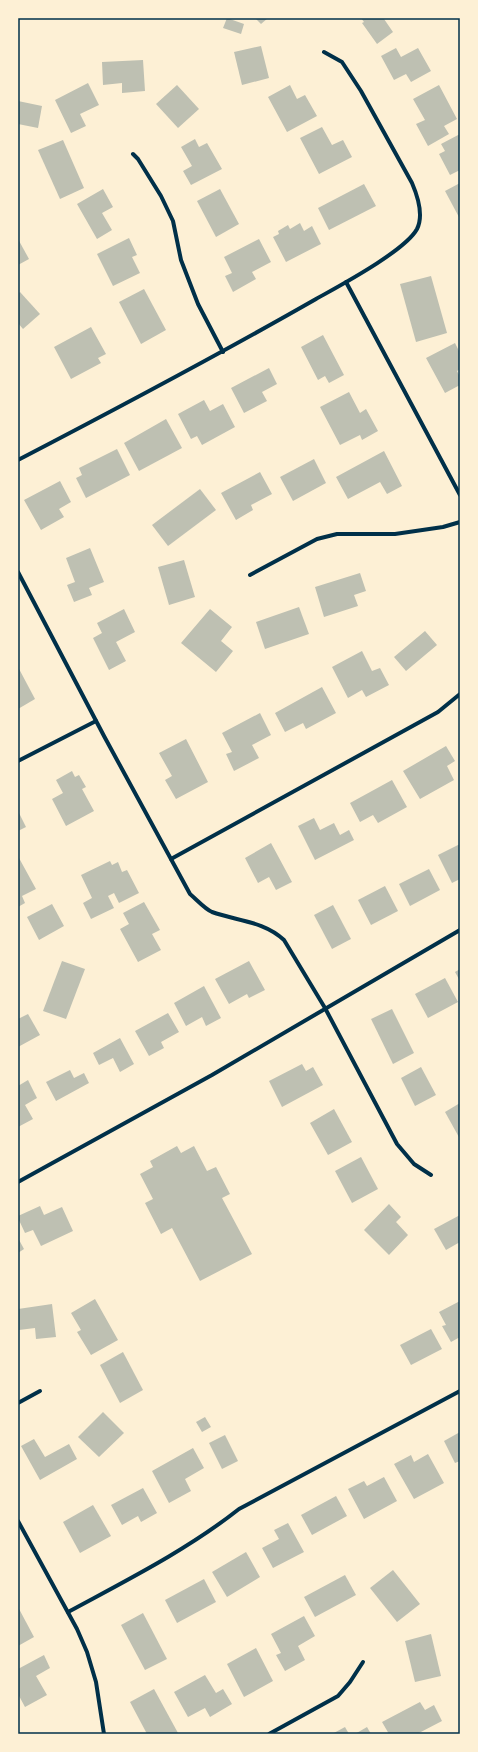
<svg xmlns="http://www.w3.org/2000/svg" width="478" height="1752" font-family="'Titillium Web',sans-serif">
<rect width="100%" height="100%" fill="#fdf0d5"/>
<g fill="#bec0b2">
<path d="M227 18 244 24 241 34 223 28Z"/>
<path d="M255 18H268L261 24Z"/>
<path d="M361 18H386L384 19 393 32 377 44 362 23 364 22Z"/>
<path d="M261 46 269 78 242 85 234 52Z"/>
<path d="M396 48 401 57 418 48 431 71 411 82 406 74 394 80 381 56Z"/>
<path d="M143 60 145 91 122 93V83L103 85 102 62Z"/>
<path d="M88 83 99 105 80 114 86 126 71 133 55 100Z"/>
<path d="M177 85 199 109 178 128 156 104Z"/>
<path d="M290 85 297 99 305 95 317 116 287 132 268 97Z"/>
<path d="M439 85 457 119 444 126 449 134 428 146 416 124 425 120 413 99Z"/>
<path d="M18 101 42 106 38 128 18 124Z"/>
<path d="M322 127 332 145 343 140 352 157 319 174 300 138Z"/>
<path d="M460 134V170L450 175 439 154 445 151 441 144Z"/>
<path d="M195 139 199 147 207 143 222 169 191 185 183 171 192 166 181 147Z"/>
<path d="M63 140 84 188 60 199 38 150Z"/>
<path d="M460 183V219L445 191Z"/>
<path d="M364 184 376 206 329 230 318 208Z"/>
<path d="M103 189 113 207 102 213 112 230 97 239 77 204Z"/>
<path d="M220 189 239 224 216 237 197 201Z"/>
<path d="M300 223 304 231 312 226 321 244 286 262 273 237 279 234 278 231 288 225 290 229Z"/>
<path d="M129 238 137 255 132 257 140 273 113 286 97 254Z"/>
<path d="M18 239 29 259 18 265Z"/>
<path d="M259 239 271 262 252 272 256 279 233 292 225 276 232 273 224 257Z"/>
<path d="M431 276 447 333 416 342 400 284Z"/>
<path d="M144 289 166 330 141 344 119 302Z"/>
<path d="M20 292 40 314 23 329 18 323V294Z"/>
<path d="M91 327 106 354 98 358 101 363 71 379 54 347Z"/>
<path d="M323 335 344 375 329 383 325 376 318 380 301 347Z"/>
<path d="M455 343 460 353V369L457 371 460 377V385L445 393 426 358Z"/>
<path d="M269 368 277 384 262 392 267 401 244 413 231 388Z"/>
<path d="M349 392 360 413 366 409 378 431 362 440 360 435 340 445 320 407Z"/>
<path d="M204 400 210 411 223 404 235 427 202 445 197 436 191 439 178 414Z"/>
<path d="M166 419 182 448 139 471 124 443Z"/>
<path d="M117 449 130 475 86 498 76 478 82 475 79 468Z"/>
<path d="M384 451 402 486 387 494 380 482 348 499 336 477Z"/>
<path d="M314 459 326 483 293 501 280 477Z"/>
<path d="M260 472 272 494 251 505 253 510 236 520 221 493Z"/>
<path d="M60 481 71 502 59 509 64 517 41 530 24 500Z"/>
<path d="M200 489 216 510 168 546 152 525Z"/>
<path d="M90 548 104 582 89 588 92 595 74 602 67 585 75 582 66 558Z"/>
<path d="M184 560 195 597 169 605 158 567Z"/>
<path d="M360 573 366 591 354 595 358 606 324 617 315 587Z"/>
<path d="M299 607 309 634 265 649 256 622Z"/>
<path d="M124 609 135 632 116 642 126 661 109 670 93 638 102 633 97 623Z"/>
<path d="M210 609 232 627 221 641 233 651 216 672 181 643Z"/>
<path d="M425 631 437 645 406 671 394 657Z"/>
<path d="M362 651 372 671 380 668 389 685 366 697 362 690 348 698 332 667Z"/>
<path d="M18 667 35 699 18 709Z"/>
<path d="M322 687 336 713 306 729 303 723 285 732 275 713Z"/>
<path d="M260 713 271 735 252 745 259 758 234 771 226 754 232 752 222 733Z"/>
<path d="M186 739 208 782 176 799 165 780 172 776 159 753Z"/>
<path d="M446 746 455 761 447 766 454 780 420 799 403 771Z"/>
<path d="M72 771 75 777 79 775 86 787 82 789 94 811 66 826 52 799 63 793 56 780Z"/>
<path d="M392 780 407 807 378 823 373 815 360 822 350 803Z"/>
<path d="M18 811 26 827 18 831Z"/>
<path d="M314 818 320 830 334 823 340 835 349 830 354 840 315 860 298 826Z"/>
<path d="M271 843 292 882 276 890 269 877 258 883 245 858Z"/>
<path d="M460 844V879L452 883 438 855Z"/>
<path d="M19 858 36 889 22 896 25 903 18 907V859Z"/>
<path d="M110 861 112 865 118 862 122 872 127 870 139 893 119 903 114 893 108 896 114 908 91 919 83 903 92 898 81 875Z"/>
<path d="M429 869 440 890 410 906 399 884Z"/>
<path d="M385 886 398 911 371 925 358 900Z"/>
<path d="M144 902 160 930 152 934 161 950 138 962 120 929 129 924 123 913Z"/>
<path d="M52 904 64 926 39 940 27 917Z"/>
<path d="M333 905 351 939 332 949 314 915Z"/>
<path d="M62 961 85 969 66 1019 43 1011Z"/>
<path d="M249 961 265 990 249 998 247 994 229 1004 215 979Z"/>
<path d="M460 969V981L455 972Z"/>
<path d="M445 978 458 1002 428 1018 415 994Z"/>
<path d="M204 986 221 1018 206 1026 202 1017 186 1026 174 1003Z"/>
<path d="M392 1009 414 1053 393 1064 371 1019Z"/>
<path d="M168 1013 179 1032 161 1042 164 1048 149 1056 135 1031Z"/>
<path d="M28 1014 40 1035 18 1047V1019Z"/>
<path d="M120 1038 134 1064 120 1072 113 1058 99 1065 93 1053Z"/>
<path d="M302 1064 306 1071 313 1067 323 1085 282 1107 269 1081Z"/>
<path d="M421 1067 436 1095 415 1106 401 1078Z"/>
<path d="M70 1070 74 1078 84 1073 89 1083 56 1101 46 1082Z"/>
<path d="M28 1080 37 1098 25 1105 33 1119 18 1127V1086Z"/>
<path d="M460 1103V1139L445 1112Z"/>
<path d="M334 1109 352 1142 328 1155 310 1123Z"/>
<path d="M177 1146 181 1153 194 1146 207 1171 216 1167 230 1194 222 1198 252 1254 200 1281 172 1228 161 1234 145 1203 153 1199 140 1174 153 1167 150 1161Z"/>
<path d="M361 1157 378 1189 352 1203 335 1171Z"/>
<path d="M389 1204 401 1217 396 1222 408 1235 389 1255 364 1230Z"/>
<path d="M40 1206 44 1215 62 1207 73 1231 41 1246 33 1230 25 1233 18 1218V1216Z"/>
<path d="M460 1215V1242L446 1250 434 1229Z"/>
<path d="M18 1238 24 1249 18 1253Z"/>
<path d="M95 1299 118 1340 91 1355 77 1332 81 1330 71 1313Z"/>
<path d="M460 1301V1337L451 1342 442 1326 446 1325 439 1312Z"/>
<path d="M52 1304 56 1337 36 1339 35 1328 19 1330 18 1309Z"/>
<path d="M431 1329 442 1349 411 1365 400 1345Z"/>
<path d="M123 1352 143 1390 120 1403 100 1365Z"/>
<path d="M103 1412 124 1433 99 1457 78 1437Z"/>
<path d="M205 1417 211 1427 202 1432 196 1422Z"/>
<path d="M460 1432V1461L455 1463 444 1441Z"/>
<path d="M225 1435 238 1461 222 1469 209 1443Z"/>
<path d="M34 1439 45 1457 69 1444 77 1459 40 1480 21 1446Z"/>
<path d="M193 1448 204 1468 185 1479 191 1491 169 1503 152 1471Z"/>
<path d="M428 1454 444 1483 414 1499 394 1464 411 1455 414 1462Z"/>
<path d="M384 1477 397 1501 364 1519 348 1489 364 1481 367 1486Z"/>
<path d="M143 1488 157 1513 141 1522 138 1516 122 1525 111 1505Z"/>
<path d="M336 1496 347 1516 312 1535 301 1515Z"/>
<path d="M93 1505 111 1536 80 1553 63 1522Z"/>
<path d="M288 1523 304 1552 273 1568 262 1548 279 1539 274 1530Z"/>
<path d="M246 1552 260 1577 227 1597 212 1572Z"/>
<path d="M393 1570 420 1604 397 1622 370 1588Z"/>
<path d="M345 1575 356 1595 315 1617 304 1597Z"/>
<path d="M204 1579 216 1602 177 1623 165 1600Z"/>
<path d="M18 1607 34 1637 18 1646Z"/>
<path d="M143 1613 167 1659 145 1670 121 1625Z"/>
<path d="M304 1616 315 1636 298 1646 305 1660 285 1671 276 1655 281 1653 271 1634Z"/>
<path d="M431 1634 441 1676 415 1682 405 1641Z"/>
<path d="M256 1648 273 1681 244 1697 227 1664Z"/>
<path d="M44 1655 50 1668 36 1676 47 1695 25 1707 18 1694V1669Z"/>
<path d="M205 1675 216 1693 223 1689 232 1704 210 1717 205 1708 188 1717 174 1692Z"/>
<path d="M154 1689 178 1733 177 1734H147L130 1702Z"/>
<path d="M420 1702 425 1710 434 1705 442 1721 417 1734H389L382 1722Z"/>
<path d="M345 1727 349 1734H332Z"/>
<path d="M367 1727 371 1734H355Z"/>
</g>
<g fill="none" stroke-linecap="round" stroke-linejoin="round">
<g stroke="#003049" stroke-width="4">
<path d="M133 154 138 159 161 196 173 221 181 260 198 304 223 352"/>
<path d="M346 282 460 495"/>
<path d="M18 460C118 408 218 355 316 299 339 286 405 251 417 229 424 215 418 197 412 183L361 91 342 62 324 52"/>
<path d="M18 572 104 736 190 894C197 900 205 909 212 912 237 921 264 921 284 940L325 1008 397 1144 414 1164 431 1175"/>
<path d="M250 575 317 539 337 534H395L443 527 460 522"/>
<path d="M18 761 96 721"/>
<path d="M171 859 438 712 460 694"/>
<path d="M18 1182 212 1075 460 930"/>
<path d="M18 1403 40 1391"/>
<path d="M18 1521 77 1629 87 1652 96 1682 104 1734"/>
<path d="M68 1612C127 1580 187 1550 239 1509L460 1391"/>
<path d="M269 1734 338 1696 350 1682 363 1662"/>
</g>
</g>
<rect width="478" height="1752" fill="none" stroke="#fdf0d5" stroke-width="38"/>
<rect x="19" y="19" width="440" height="1714" fill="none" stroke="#003049" stroke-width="1.5"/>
</svg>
